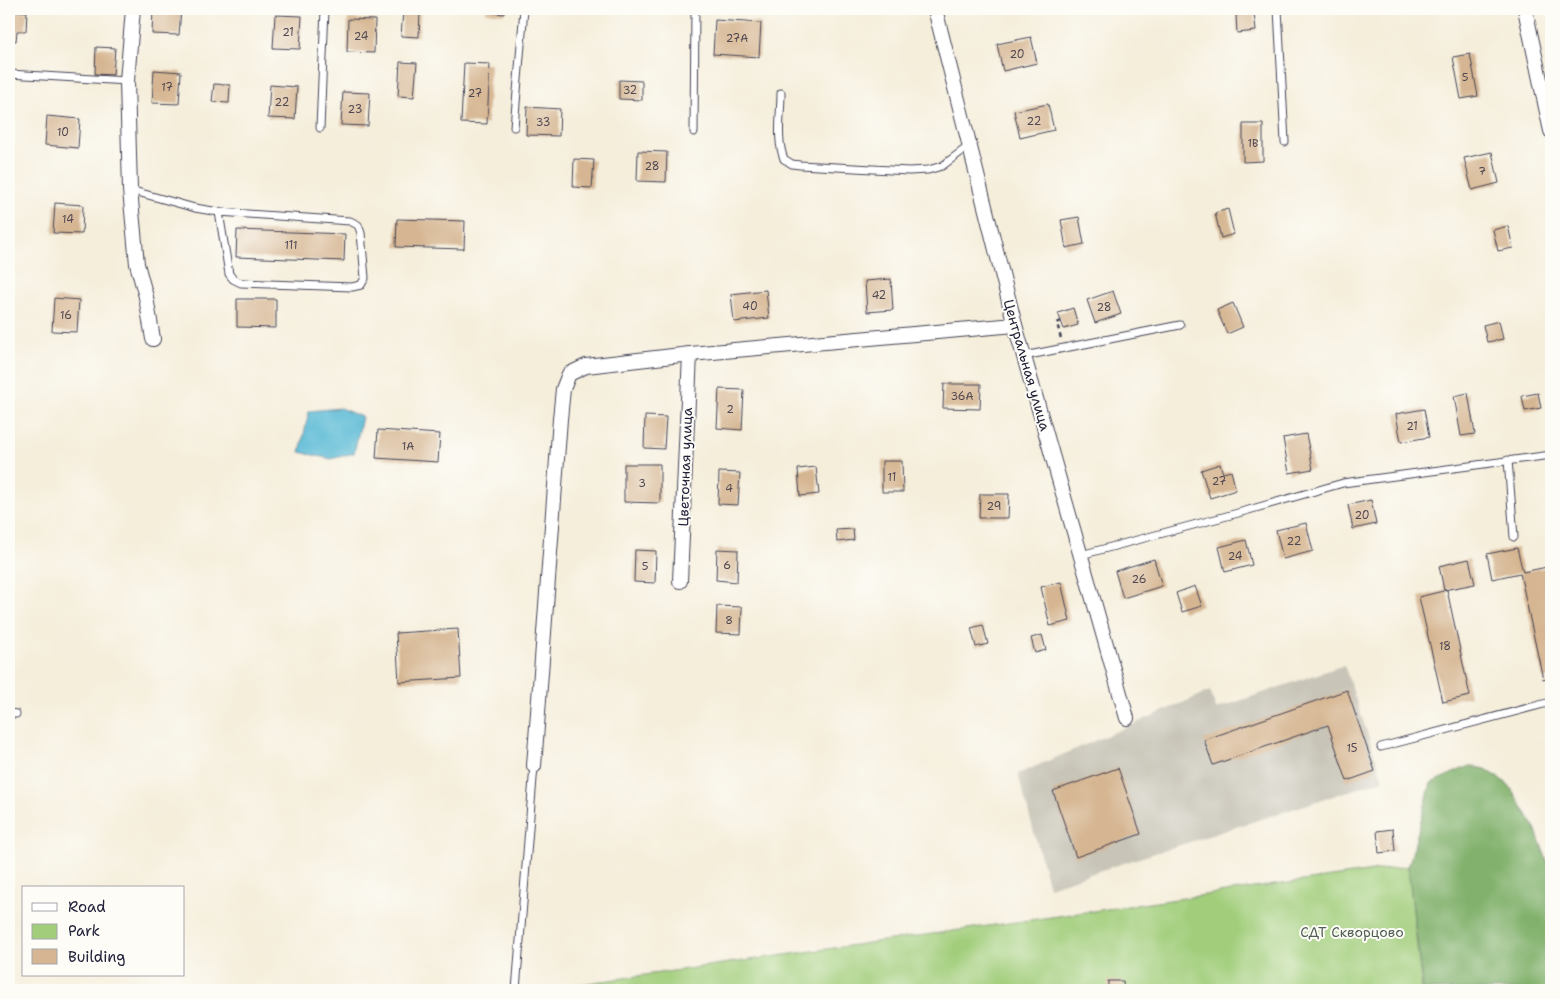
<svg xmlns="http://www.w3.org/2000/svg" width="1560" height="999" font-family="'Shantell Sans',sans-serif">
<rect width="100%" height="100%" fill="#fdfcf7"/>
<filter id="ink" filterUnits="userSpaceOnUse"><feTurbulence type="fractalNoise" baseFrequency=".02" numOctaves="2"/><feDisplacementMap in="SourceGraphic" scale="10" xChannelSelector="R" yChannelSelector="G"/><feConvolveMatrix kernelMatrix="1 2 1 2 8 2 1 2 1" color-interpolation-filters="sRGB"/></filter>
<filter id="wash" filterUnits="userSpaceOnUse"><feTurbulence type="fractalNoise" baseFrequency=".0096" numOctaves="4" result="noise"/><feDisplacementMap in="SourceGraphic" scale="20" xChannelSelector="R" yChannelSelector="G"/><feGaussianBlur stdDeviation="1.12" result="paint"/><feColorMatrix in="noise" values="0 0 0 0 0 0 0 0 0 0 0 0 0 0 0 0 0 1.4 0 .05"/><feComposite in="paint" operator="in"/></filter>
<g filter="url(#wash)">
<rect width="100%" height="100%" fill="#f5eedb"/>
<path fill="#c8c4b8" d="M1344 665 1383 780 1049 887 1018 774 1210 691 1216 709Z"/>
<path fill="#a2ce7c" stroke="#62785c" d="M1408 866 1422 990H540Z"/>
<path fill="#81b16c" stroke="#526a54" d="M1469 766 1486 769 1509 785 1534 826 1551 871V990H1423L1408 868 1431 783Z"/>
<path fill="#55b8d4" stroke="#3c6d88" d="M340 408 362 417 354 453 331 459 300 452 309 411Z"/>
<g id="blocks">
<g fill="#d6b692">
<path d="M153 9H181L179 35 152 34Z"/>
<path d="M486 9H505L504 14 486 12Z"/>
<path d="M9 10 27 12 26 31H17L16 41H9Z"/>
<path d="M403 11 420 12 419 37 401 36Z"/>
<path d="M1254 13 1256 31 1237 33 1236 15Z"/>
<path d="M275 15 302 16 300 49 273 48Z"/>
<path d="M348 19 375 20 374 53 347 52Z"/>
<path d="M715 20 761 23 759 57 713 54Z"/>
<path d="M1031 37 1037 63 1003 71 997 44Z"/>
<path d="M96 47 115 48 113 75 95 74Z"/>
<path d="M1470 54 1478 96 1461 99 1453 57Z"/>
<path d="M400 62 417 63 414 97 398 96Z"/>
<path d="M464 63 490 64 487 124 461 123Z"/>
<path d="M154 70 181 72 179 104 152 103Z"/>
<path d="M619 80 642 81V100L619 99Z"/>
<path d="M214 84 230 85 229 103 212 102Z"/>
<path d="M270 85 297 87 295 119 268 118Z"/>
<path d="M343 92 370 93 368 126 341 125Z"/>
<path d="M1048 104 1054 130 1020 138 1014 111Z"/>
<path d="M527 107 560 109 559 136 526 135Z"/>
<path d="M47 116 80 119 78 148 45 145Z"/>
<path d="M1243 124H1263V161L1243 162Z"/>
<path d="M638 151 667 152 666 182 637 181Z"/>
<path d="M1492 152 1499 183 1472 190 1464 158Z"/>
<path d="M574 159 594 160 592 188 573 187Z"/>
<rect x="9" y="174" width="4" height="13"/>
<path d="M55 203 83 205 82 234 53 233Z"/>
<path d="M1228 209 1234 234 1221 238 1215 213Z"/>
<path d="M1079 217 1084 244 1066 248 1061 220Z"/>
<path d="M397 219 465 221 464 249 396 247Z"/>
<path d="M1508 226 1513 248 1498 251 1493 230Z"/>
<path d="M237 230 345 234 344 261 236 257Z"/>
<path d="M891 279 893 310 867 312 865 281Z"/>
<path d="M766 290 769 318 734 322 731 294Z"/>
<path d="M1113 291 1121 314 1095 323 1087 300Z"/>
<path d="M54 298 79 300 77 332 52 331Z"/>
<path d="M237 299H276V328L237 327Z"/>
<path d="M1233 303 1243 327 1227 334 1217 310Z"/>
<path d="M1073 308 1078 325 1064 329 1058 313Z"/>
<path d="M1499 321 1503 339 1487 342 1483 325Z"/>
<path d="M944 384H981L980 409 943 408Z"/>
<path d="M719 389 744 390 742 430 717 428Z"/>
<path d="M1468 393 1475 434 1461 436 1454 396Z"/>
<path d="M1538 393 1541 408 1525 411 1522 396Z"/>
<path d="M1424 409 1429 437 1401 442 1396 414Z"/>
<path d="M645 416 666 417 664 449 644 448Z"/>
<path d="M378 430 440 434 438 462 376 458Z"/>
<path d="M1306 434 1313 469 1289 473 1283 438Z"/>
<path d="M882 461H902L903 492H882Z"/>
<path d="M624 464H660V503L624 502Z"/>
<path d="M1220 464 1223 473 1231 471 1236 490 1210 498 1201 470Z"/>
<path d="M816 467 819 494 800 496 798 469Z"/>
<path d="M719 472 740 473 738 505 718 504Z"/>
<path d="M980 494H1009L1008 518H979Z"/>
<path d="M1371 500 1376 524 1353 529 1348 505Z"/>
<path d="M1306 523 1313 551 1283 559 1276 530Z"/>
<path d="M853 529 854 540 837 542 836 530Z"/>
<path d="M1246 540 1252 565 1225 572 1219 547Z"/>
<path d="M1517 548 1523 572 1547 567 1551 584V677L1543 679 1520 573 1492 579 1487 554Z"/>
<path d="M717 549 738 550 737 582 716 580Z"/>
<path d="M635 550 656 551 655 583 634 582Z"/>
<path d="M1154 559 1162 586 1123 598 1115 571Z"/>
<path d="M1469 559 1475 584 1444 590 1439 566Z"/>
<path d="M1061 582 1070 621 1050 626 1041 587Z"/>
<path d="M1195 586 1202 606 1182 612 1176 593Z"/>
<path d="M1447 590 1470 696 1443 702 1419 597Z"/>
<path d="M717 606 742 607 741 634 716 633Z"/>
<path d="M983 625 988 644 976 647 971 628Z"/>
<path d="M458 629 461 678 399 682 396 633Z"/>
<path d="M1042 635 1046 650 1035 653 1031 638Z"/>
<path d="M1347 690 1375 771 1347 781 1328 725 1213 765 1204 740Z"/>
<path d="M1118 768 1141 834 1076 857 1053 791Z"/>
<path d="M1393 829 1395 851 1379 853 1377 831Z"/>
<path d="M1108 981H1123L1124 990H1108Z"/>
</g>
</g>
</g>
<g filter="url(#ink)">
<use href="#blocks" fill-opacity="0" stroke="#424153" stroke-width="1"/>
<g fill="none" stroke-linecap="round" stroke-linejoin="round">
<defs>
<g id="lane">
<path d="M1278 9 1285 142"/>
<path d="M9 74 127 81"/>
<path d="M781 93C781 114 776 139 784 159L792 164 800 165 909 171 928 170 942 166 969 146"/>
<path d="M514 127 524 9"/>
<path d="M320 128 325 9"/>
<path d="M694 132 695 9"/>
<path d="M130 190 195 208 219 212 350 221 358 225 361 233 365 278 361 285 352 287 241 283 233 279 229 274 219 212"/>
<path d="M1024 356 1180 325"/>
<path d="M1508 460 1514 537"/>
<path d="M1081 555 1238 513 1343 483 1551 455"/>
<path d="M9 713 16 714"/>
<path d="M1381 747 1551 702"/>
<path d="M516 990 534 766"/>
</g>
<g id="street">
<path d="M133 9 127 81 130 190 137 264 146 297 153 339"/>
<path d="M935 9 1015 325 1127 718"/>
<path d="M1525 9 1551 131"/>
<path d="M680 581 690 354"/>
<path d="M534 766 560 419 563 389 569 374 586 366 690 354 1015 325"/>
</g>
</defs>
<use href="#lane" stroke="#424153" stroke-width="9"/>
<use href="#street" stroke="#424153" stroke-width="16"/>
<path stroke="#424153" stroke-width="2.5" stroke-dasharray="4 4" stroke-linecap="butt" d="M1061 321 1057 323 1061 339"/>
<use href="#lane" stroke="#fff" stroke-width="7"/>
<use href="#street" stroke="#fff" stroke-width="14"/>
</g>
</g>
<g text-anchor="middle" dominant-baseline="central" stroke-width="4" stroke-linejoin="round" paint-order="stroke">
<g font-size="11" fill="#4f4751">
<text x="288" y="32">21</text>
<text x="361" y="36">24</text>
<text x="737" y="38">27А</text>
<text x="1017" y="54">20</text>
<text x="1465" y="77">5</text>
<text x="167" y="87">17</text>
<text x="630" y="90">32</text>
<text x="475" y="93">27</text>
<text x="282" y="102">22</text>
<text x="355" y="109">23</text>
<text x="1034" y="121">22</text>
<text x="543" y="122">33</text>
<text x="63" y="132">10</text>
<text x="1253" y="143">1В</text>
<text x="652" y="166">28</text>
<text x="1482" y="171">7</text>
<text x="68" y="219">14</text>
<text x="291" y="245">111</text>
<text x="879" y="295">42</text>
<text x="750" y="306">40</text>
<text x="1104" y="307">28</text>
<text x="66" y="315">16</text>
<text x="962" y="396">36А</text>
<text x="730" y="409">2</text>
<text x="1412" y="426">21</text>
<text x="408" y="446">1А</text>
<text x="892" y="477">11</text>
<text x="1219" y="481">27</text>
<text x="642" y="483">3</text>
<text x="729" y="488">4</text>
<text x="994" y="506">29</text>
<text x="1362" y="515">20</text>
<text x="1294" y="541">22</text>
<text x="1235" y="556">24</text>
<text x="727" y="565">6</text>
<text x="645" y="566">5</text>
<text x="1139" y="579">26</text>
<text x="729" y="620">8</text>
<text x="1445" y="646">18</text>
<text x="1352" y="748">15</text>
</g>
<g font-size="14" fill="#22223b" stroke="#fdfcf7">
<text transform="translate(1027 365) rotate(74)">Центральная улица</text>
<text transform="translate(685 467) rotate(-88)">Цветочная улица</text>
</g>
<g font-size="14" fill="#4f5e52" stroke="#fdfcf7">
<text x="1352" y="932">СДТ Скворцово</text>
</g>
</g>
<rect width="1560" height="999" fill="none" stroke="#fdfcf7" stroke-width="30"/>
<rect x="22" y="886" width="162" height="90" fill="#fdfcf7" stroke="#a5a5ac"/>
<rect x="32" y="903" width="25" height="8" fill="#ffffff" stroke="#a5a5ac"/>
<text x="68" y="912" font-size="15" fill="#22223b">Road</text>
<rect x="32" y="924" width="25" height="15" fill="#a2ce7c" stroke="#a5a5ac"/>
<text x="68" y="936" font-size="15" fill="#22223b">Park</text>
<rect x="32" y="949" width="25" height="15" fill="#d6b692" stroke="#a5a5ac"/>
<text x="68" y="962" font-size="15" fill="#22223b">Building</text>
</svg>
